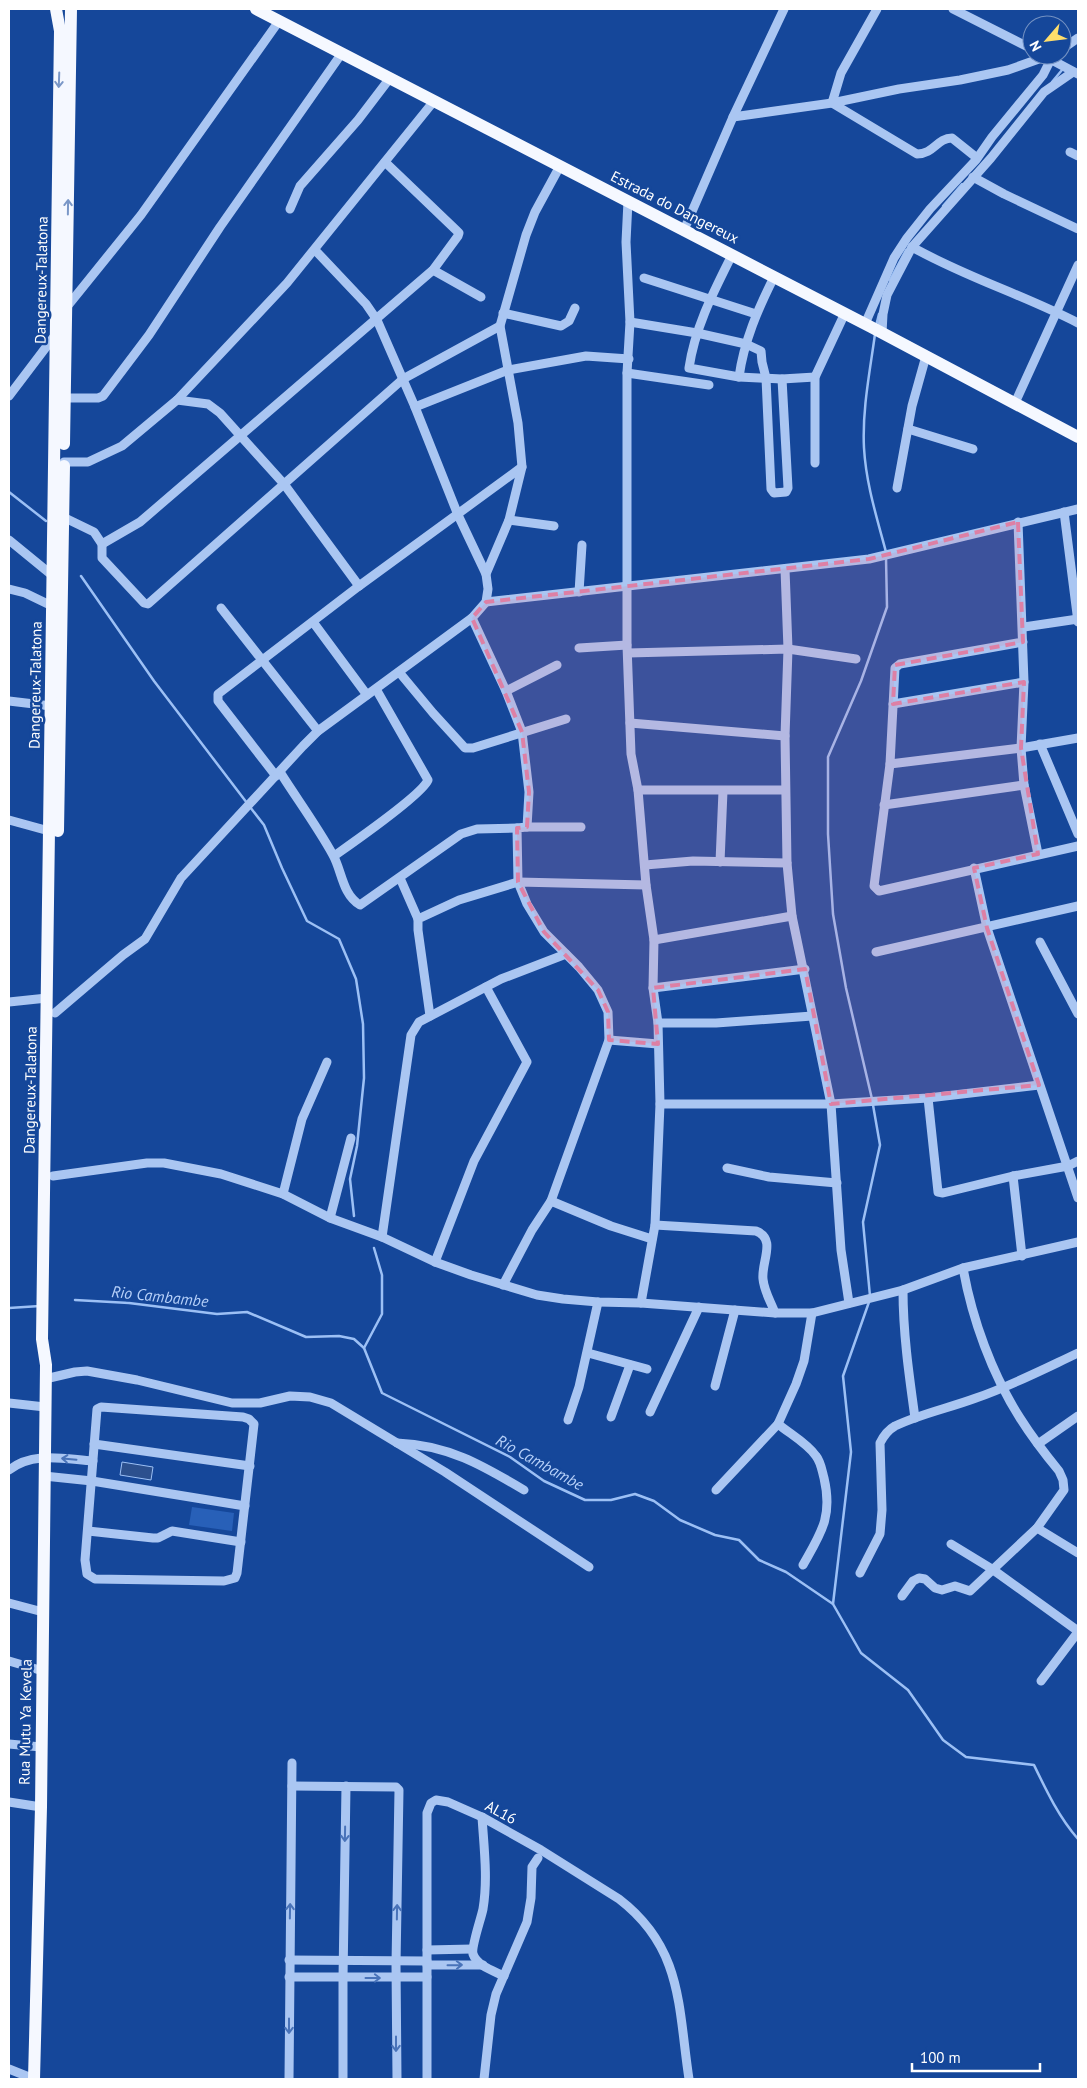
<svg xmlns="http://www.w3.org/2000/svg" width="1087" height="2088" font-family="'PT Sans',sans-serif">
<rect width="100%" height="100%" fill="#15479a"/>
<path fill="#2860b8" d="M192 1507 234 1513 232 1531 189 1525Z"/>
<path fill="#2c508e" stroke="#9cc0f5" d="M122 1462 153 1467 151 1480 120 1475Z"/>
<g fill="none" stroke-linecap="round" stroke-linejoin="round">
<g stroke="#9cc0f5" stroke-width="2.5">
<path d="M1052 82 1062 70"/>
<path d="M943 206 962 184"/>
<path d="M890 280 906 250"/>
<path d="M876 326 879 314"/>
<path d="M875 334C870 371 862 410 864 448 866 484 877 518 886 552"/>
<path d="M9 492 46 521"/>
<path d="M81 576 154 681 247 803"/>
<path d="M250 807 264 825 282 868 307 921 339 939 356 979 363 1024 364 1078 357 1146 350 1179 354 1216"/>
<path d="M872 1099 846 988 833 914 828 834V757L861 681 887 607 886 558"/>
<path d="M870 1296 863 1222 880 1145 873 1105"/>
<path d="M75 1300 129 1303 217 1314 247 1312 306 1337 339 1336 354 1339 364 1348 382 1393 510 1457 544 1481 585 1500H611L635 1494 654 1501 680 1520 715 1535 739 1540 759 1560 786 1572 833 1604 861 1653 908 1690 943 1740 966 1757 1034 1765C1047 1792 1059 1817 1078 1839"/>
<path d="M9 1308 40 1306"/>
<path d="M364 1348 382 1314V1275L374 1248"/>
<path d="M833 1604 851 1452 843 1376 869 1302"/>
</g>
<g stroke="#aac6f2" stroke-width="9">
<path d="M877 9 841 73 832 103 917 154C934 154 937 138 952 138L977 158"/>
<path d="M953 9 1032 49"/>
<path d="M1062 49 1078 38"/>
<path d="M1048 58 1078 74"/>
<path d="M733 117 832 103 899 89 960 80 1008 70 1050 55"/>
<path d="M1070 152 1078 156"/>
<path d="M973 177 1004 194 1078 229"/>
<path d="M628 201 626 242 630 322 627 373V645L631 754 638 790 646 885 654 940 653 988 658 1023 660 1104 655 1225 641 1303"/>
<path d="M290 209 300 186 358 120 390 78"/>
<path d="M684 230 733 117 784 9"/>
<path d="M912 247C965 277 1024 295 1078 323"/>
<path d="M315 250 366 304 377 320 415 407 458 515 486 574"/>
<path d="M732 255C714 291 695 327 689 368L739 377 782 379 815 377"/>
<path d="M433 270 481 297"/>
<path d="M644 278 756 314"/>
<path d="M66 308 141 215 279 21"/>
<path d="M503 313 561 326 569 321 575 308"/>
<path d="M630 322 697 333 746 344 761 351 762 362 766 378 771 489 774 493 786 492 788 488 782 379"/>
<path d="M865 324 894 258 907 238 930 209 976 160 992 137 1043 75 1051 59"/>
<path d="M882 333 883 314 887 295 912 247 991 158 1044 92 1073 72"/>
<path d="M627 373 709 385"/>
<path d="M739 377C744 341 758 309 774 277"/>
<path d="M9 396 56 334"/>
<path d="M65 398H98L103 396 149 335 220 227 342 53"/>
<path d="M177 400 208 404 220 413 284 484 359 586"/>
<path d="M1015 403 1078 265"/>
<path d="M415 407 508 370 586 356 629 359"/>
<path d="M908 429 973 449"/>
<path d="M64 462H88L122 446 177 400 287 283 434 101"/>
<path d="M815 463V377L845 313"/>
<path d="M897 488 912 406 926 356"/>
<path d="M1064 512 1078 622"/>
<path d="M63 517 94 532 102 544V558L144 603 148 604 403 379 500 326"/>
<path d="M509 520 554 526"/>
<path d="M1018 522 1024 682 1021 748 1024 785 1038 854"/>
<path d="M9 540 53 576"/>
<path d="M102 544 140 522 433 270 458 236 459 233 456 230 385 162"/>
<path d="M785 569 788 649 785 736 787 863 792 916 831 1104 841 1250 849 1303"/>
<path d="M9 589 25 593 52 606"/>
<path d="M579 592 582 545"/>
<path d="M486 602 869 559 1078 509"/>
<path d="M221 608 318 731"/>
<path d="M313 622 367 695"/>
<path d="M1024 627 1078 619"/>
<path d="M1023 642 900 664 895 668 890 764 874 886 879 891 1078 846"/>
<path d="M579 648 627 645"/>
<path d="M628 653 788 649 856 659"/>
<path d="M399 672 433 713 465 748H473L566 719"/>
<path d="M506 691 557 665"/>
<path d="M9 701 51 706"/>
<path d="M893 704 1024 682"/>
<path d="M630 723 785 736"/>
<path d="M1040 744 1078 834"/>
<path d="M890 764 1021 748 1078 738"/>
<path d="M280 772C297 799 317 826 333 855 342 871 342 894 360 905L461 834 477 829 517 828"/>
<path d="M276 776 218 701V694L359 586 522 467"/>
<path d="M638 790H785"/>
<path d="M884 805 1024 785"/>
<path d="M9 820 49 831"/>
<path d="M527 827H581"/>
<path d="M334 856C351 844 422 795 428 780L376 689"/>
<path d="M720 862 723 791"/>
<path d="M645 865 693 861 787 863"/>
<path d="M974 868 987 928 1078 1198"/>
<path d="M400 878 418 919"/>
<path d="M654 940 792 916"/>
<path d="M1040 942 1078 1014"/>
<path d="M876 952 1078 906"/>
<path d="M653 988 805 969"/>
<path d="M9 1002 47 998"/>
<path d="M55 1013 123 955 145 939 181 878 303 746 318 731 472 618"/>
<path d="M430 1016 418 930V919L459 900 518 882 646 885"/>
<path d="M658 1023H716L812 1016"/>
<path d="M609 1040 658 1044"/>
<path d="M928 1098 938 1192 943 1193 1013 1176 1068 1166 1078 1161"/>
<path d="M660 1104H831L928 1098 1039 1085"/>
<path d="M727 1168 769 1177 837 1183"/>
<path d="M53 1176 147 1163H164L221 1174 283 1194 330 1218 382 1237 435 1262 471 1275 537 1295 563 1299 598 1302 641 1303 775 1313H812L903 1290 963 1268 1078 1242"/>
<path d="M1013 1176 1022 1256"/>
<path d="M283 1194 302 1119 327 1062"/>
<path d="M551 1201 611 1226 652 1239"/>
<path d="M330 1218 351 1138"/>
<path d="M655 1225 756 1231C777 1239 761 1262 763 1279 764 1291 771 1302 775 1313"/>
<path d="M382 1237 411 1035 419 1022 501 979 566 954"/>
<path d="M435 1262 474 1161 527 1062 486 987"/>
<path d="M503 1285 532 1230 551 1201 609 1040 608 1012 598 990 579 967 544 932 527 904 518 882 517 828 527 827 529 792 522 732 506 691 472 618 486 602 488 589 486 574 509 520 522 467 518 423 500 326 526 235 535 212 560 166"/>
<path d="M903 1290C903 1333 909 1375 915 1418"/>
<path d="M588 1353 647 1369"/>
<path d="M45 1379 75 1372 87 1371 137 1380 232 1403H260L290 1396 310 1397 331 1403 445 1472 589 1567"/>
<path d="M715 1386 735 1310"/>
<path d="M9 1403 45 1407"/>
<path d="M101 1407 243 1417 249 1419 254 1424 237 1573 235 1578 224 1581 95 1579 87 1574 85 1560 97 1409Z"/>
<path d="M650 1412 699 1307"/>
<path d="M611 1417 630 1365"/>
<path d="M568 1420 579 1387 598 1302"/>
<path d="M778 1424C790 1434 807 1443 816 1456 821 1462 822 1471 824 1478 833 1517 821 1533 803 1565"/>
<path d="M397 1443C448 1445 482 1465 524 1490"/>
<path d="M94 1444 250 1466"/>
<path d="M1038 1444 1078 1416"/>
<path d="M9 1470C33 1451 64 1459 93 1461"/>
<path d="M44 1476 92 1481 245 1506"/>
<path d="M716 1490 778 1424 796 1384 804 1361 812 1313"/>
<path d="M1037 1528 1078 1553"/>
<path d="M88 1531 153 1538H158L172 1531 241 1542"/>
<path d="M951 1544 992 1569 1078 1631"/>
<path d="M860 1573 880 1534 882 1510 880 1443C884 1435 888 1430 895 1426 920 1414 949 1408 976 1398 1011 1386 1044 1369 1078 1353"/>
<path d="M902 1596 913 1581 919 1578 925 1579 935 1588 942 1590 955 1586 970 1591 1037 1528 1064 1490 1063 1480 1059 1471C1045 1454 1032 1437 1020 1418 992 1374 972 1319 963 1268"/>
<path d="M9 1603 43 1612"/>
<path d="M9 1661 43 1671"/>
<path d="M1041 1681 1078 1632"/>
<path d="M9 1744 41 1747"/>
<path d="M292 1786 396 1787 399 1790 396 1964 397 2079"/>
<path d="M9 1802 41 1807"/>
<path d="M482 1817C484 1848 488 1879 483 1909 481 1919 471 1947 473 1954 477 1966 494 1971 504 1976"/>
<path d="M427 1950 472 1949"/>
<path d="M289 1960 427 1961"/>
<path d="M427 1965H483"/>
<path d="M289 1977H427"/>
<path d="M9 2069 34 2079"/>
<path d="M289 2079 292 1763"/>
<path d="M343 2079V1978L346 1786"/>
<path d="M427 2079V1813L431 1803 436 1800 448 1802 482 1817 541 1850 619 1899C683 1948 678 2007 689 2079"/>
<path d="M484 2079 491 2015 496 1994 527 1922 531 1898 532 1867 538 1858"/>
</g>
<g stroke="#f5f8ff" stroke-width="12">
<path d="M256 9 871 327 1078 437"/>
<path d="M64 444 71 9"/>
<path d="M58 831 64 466"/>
<path d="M34 2079 41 1807 46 1365 42 1339 60 31 56 9"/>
</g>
</g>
<defs><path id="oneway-shaft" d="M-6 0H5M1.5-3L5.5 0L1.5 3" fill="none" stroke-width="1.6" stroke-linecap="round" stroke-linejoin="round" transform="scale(1.25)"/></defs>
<g stroke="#7a97c7">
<use href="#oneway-shaft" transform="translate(59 80) rotate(92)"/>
<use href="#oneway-shaft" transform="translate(68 207) rotate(-89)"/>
</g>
<g stroke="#4973b9">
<use href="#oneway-shaft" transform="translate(69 1459) rotate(-175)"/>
<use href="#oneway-shaft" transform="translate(345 1834) rotate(91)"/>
<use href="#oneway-shaft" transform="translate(290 1911) rotate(-89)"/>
<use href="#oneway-shaft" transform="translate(397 1912) rotate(-89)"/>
<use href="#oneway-shaft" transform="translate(455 1965) rotate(-1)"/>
<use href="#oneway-shaft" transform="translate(373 1978)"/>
<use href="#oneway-shaft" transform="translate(289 2026) rotate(90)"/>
<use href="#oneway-shaft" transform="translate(396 2044) rotate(90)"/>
</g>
<path fill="#dd80a5" fill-opacity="0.2" stroke="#dd80a5" stroke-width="4" stroke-dasharray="10 6" stroke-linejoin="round" d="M1018 522 1023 642 895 665 893 704 1024 682 1021 748 1038 854 974 868 987 928 1039 1085 831 1104 805 969 653 988 658 1044 609 1040 608 1012 598 990 544 932 518 882 517 828 527 827 529 792 522 732 472 618 486 602 869 559Z"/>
<g text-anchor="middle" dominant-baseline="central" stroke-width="5" stroke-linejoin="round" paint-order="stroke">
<g font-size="15" fill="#fff" stroke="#15479a">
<text transform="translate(675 207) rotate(27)">Estrada do Dangereux</text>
<text transform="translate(41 280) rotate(-89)">Dangereux-Talatona</text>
<text transform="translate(35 685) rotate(-89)">Dangereux-Talatona</text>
<text transform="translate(30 1090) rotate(-89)">Dangereux-Talatona</text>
<text transform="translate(25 1722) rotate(-89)">Rua Mutu Ya Kevela</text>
<text transform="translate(501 1812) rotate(28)">AL16</text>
</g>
<g font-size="16" font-style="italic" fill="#b6d0f9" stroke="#15479a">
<text transform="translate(160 1296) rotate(6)">Rio Cambambe</text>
<text transform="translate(540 1462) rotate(29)">Rio Cambambe</text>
</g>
</g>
<rect width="1087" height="2088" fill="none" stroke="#ffffff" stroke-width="20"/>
<g transform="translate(1047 40) rotate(242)"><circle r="24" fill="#15479a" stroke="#7391c2"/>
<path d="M0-4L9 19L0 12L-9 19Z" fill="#ffde6b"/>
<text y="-8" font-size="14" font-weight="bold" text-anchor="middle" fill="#ffffff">N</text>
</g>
<path d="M912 2063v8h128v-8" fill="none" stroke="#ffffff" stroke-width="2.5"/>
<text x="920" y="2063" font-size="15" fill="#ffffff" stroke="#15479a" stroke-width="4" paint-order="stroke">100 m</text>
</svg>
